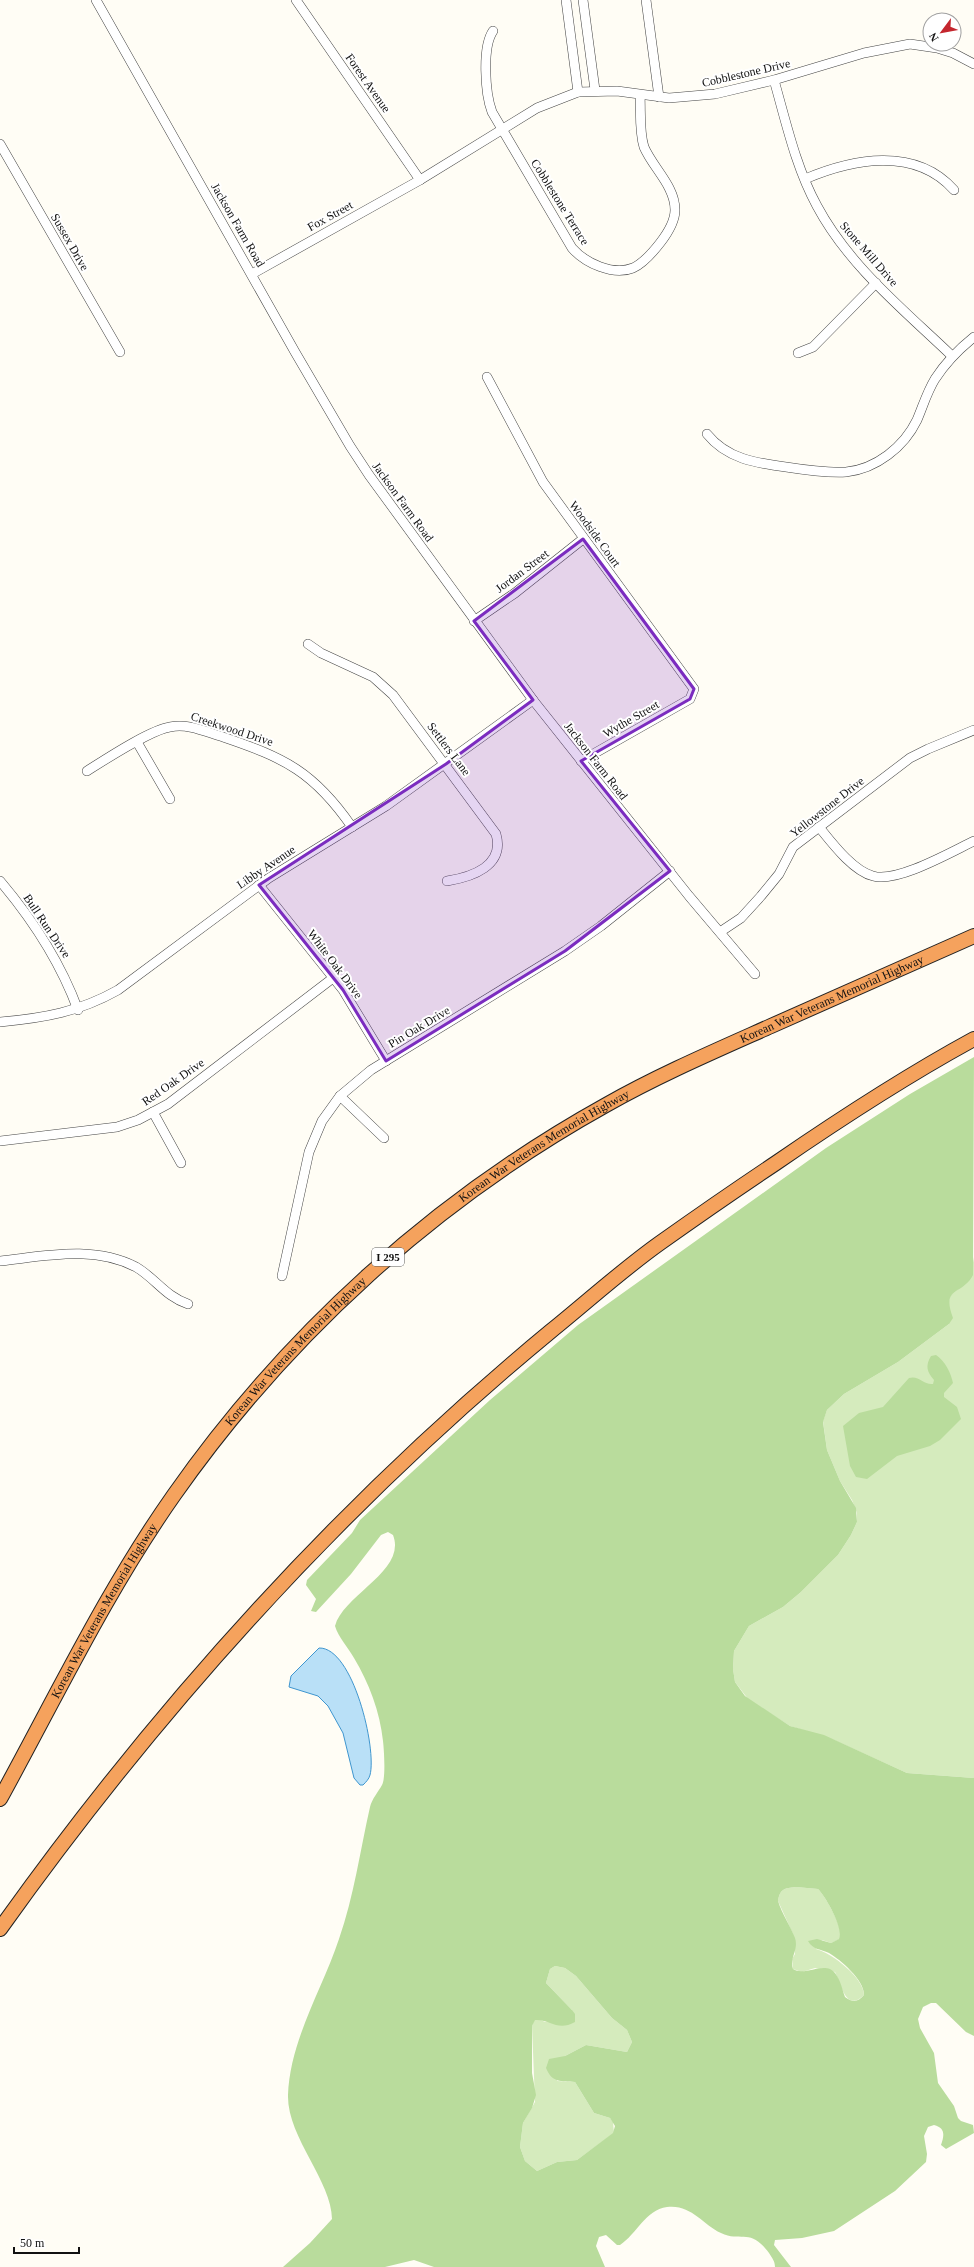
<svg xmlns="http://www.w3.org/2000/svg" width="974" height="2267" font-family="Georgia,serif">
<rect width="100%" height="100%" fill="#fffdf5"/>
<g fill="#d5ebbd">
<path d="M974 1257V1778L907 1773 834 1740 790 1726 748 1699 735 1682 733 1669 734 1651 749 1626 783 1607 801 1592 838 1555 851 1535 857 1522V1513L852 1500 840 1481 827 1450 823 1421 827 1410 844 1394 898 1362 949 1324 948 1303 951 1295 970 1279Z"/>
<path d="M796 1887 818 1889C826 1897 844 1929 840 1939L831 1943 822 1940 816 1949C832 1953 864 1978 864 1995 846 2013 841 1984 835 1972L815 1968 802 1972 793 1969 792 1959 795 1954 793 1934 778 1901C780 1889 784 1888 796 1887Z"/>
<path d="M555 1966 565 1968 576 1976 612 2018 627 2030 632 2042 627 2052 586 2045 565 2056 557 2081 575 2082 594 2113 610 2118 613 2122 614 2133 577 2160 557 2162 537 2171 525 2161 520 2147 523 2123 535 2102 532 2026 534 2020H541L545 2022 572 2010 546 1983 550 1969Z"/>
</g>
<g fill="#b9dc9c" fill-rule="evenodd">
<path d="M974 1057 973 1275C962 1296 941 1286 953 1318L949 1324 898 1362 844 1394 827 1410 823 1422 827 1450 840 1481 856 1508 857 1522 851 1535 838 1555 801 1592 783 1607 749 1626 734 1651 733 1669 735 1682 745 1696 790 1726 824 1735 907 1773 974 1778V2036L966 2032 936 2003H931L923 2007 918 2019 920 2028 934 2053 938 2083 954 2106 958 2118 961 2121 973 2125 974 2133 946 2149 941 2145C944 2136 946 2128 934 2125L928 2127 924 2136 927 2154 926 2162 895 2191 834 2231 802 2238 775 2240 774 2245 791 2267H775C775 2261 772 2258 769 2253 750 2227 742 2243 721 2233 702 2224 691 2204 667 2207 645 2210 637 2234 620 2245H617L606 2235 599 2237 596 2246 605 2267H434L414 2260 385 2267H283L310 2243 332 2219C332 2181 287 2137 288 2095 290 2040 322 1990 339 1939 354 1896 360 1851 370 1807 372 1799 378 1792 382 1785 386 1778 384 1749 383 1741 380 1712 369 1683 354 1658 348 1647 338 1637 335 1626 344 1594 407 1571 393 1535L388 1532 381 1535 351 1574 316 1612 311 1611 316 1599 306 1585 307 1580 352 1533 360 1520 490 1400 578 1325 826 1148 910 1094ZM796 1887 818 1889C826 1897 844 1929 839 1939L831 1943 817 1939 808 1941C813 1950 821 1949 829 1953 841 1960 865 1981 864 1995 858 2002 853 2003 845 1997 842 1989 841 1981 835 1973 825 1960 805 1977 793 1969 789 1958 799 1950 795 1938 790 1925 782 1914 778 1901 780 1889 784 1888 796 1887ZM555 1966 565 1968 576 1976 612 2018 627 2030 632 2042 627 2052 586 2045 565 2056 549 2059 546 2068C552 2083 561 2081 575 2082L594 2113 610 2118 615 2126 613 2133 577 2160 557 2162 537 2171 525 2161 520 2147 523 2123 532 2108 536 2095 532 2073V2026L535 2020C551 2019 557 2032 575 2022V2014L572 2010 546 1983 550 1969Z"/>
<path d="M936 1355C945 1361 951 1373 953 1383L944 1393V1397L957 1407 961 1419 940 1440 930 1446 897 1456 867 1479 856 1477 850 1466 843 1426 859 1413 883 1407 909 1378C919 1375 923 1385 933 1384L934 1380C927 1372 925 1366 931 1356Z"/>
</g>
<path fill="#b9e0f7" stroke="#3f96cf" d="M319 1648C353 1647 377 1749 370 1775 369 1779 366 1782 363 1785H360L354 1778 343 1733 328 1706 318 1696 289 1687 291 1676Z"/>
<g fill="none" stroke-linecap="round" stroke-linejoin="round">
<defs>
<g id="minor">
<path d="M96 0 295 352 350 446 369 475 533 700 689 896 755 974"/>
<path d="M296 0 420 180"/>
<path d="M566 0 578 92"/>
<path d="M583 0 595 90"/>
<path d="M646 0 659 97"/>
<path d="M493 31C482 47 485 93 492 112L572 248C585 263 613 276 633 268 644 263 653 252 660 243 667 234 675 222 675 210 675 186 653 168 644 147 639 131 641 112 640 95"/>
<path d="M774 80C786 122 796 168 817 206 849 266 904 310 952 356"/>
<path d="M0 144 120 352"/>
<path d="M805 179C852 159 915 146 954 190"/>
<path d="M252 274 420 180 537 108 578 92 617 91 669 98 715 94 774 80 864 53 910 44 937 48 953 53 974 64"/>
<path d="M798 353 813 347 876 283"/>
<path d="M487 377 543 482 694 689 690 699 581 761"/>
<path d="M707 434C727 459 756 463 786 467 805 470 826 473 846 472 876 469 904 447 917 420 923 406 927 392 935 379 946 362 959 349 974 337"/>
<path d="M474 621 515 593 583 539"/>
<path d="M308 644 321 653 373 677 393 695 496 834C505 866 472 877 447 881"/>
<path d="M137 742 170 799"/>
<path d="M87 771C106 759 150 730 170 727 188 723 206 732 223 737 285 758 314 772 352 827"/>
<path d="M819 827C832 843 853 871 873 876 897 883 951 852 974 841"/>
<path d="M0 881C33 920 60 961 78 1010"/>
<path d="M259 885 343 990 386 1061"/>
<path d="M720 932 741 918 761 896 779 874 793 847 910 758 928 749 974 730"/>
<path d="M0 1022C44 1018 79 1012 118 990L269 878 386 806 533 700"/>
<path d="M340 1096 384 1138"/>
<path d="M153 1112 181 1163"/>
<path d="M0 1141 117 1127 138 1120 168 1104 333 978"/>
<path d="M0 1261C46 1256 93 1245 136 1267 155 1278 166 1297 188 1304"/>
<path d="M282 1276 309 1152 322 1121 340 1096 371 1070 565 951 601 926 670 871"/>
</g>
<g id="highway">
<path id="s1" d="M0 1799C56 1697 107 1590 174 1495 287 1334 435 1200 606 1105 659 1075 715 1051 771 1026 838 996 906 966 974 936"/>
<path d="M0 1929C159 1706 339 1506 551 1331 587 1302 622 1270 660 1243 698 1216 737 1189 776 1163 840 1119 906 1076 974 1039"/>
</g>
</defs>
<use href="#minor" stroke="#444" stroke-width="10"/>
<use href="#highway" stroke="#222" stroke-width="16"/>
<use href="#minor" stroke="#fff" stroke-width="9"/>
<use href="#highway" stroke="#f5a25d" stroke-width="14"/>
</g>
<path fill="#7b2cbf" fill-opacity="0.2" stroke="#7b2cbf" stroke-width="3" stroke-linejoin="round" d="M583 539 694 689 690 699 581 761 670 871 565 951 386 1061 343 990 259 885 446 764 533 700 474 621Z"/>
<g text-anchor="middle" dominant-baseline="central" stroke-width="4" stroke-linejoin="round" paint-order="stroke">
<rect fill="#fff" stroke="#585858" stroke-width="1" x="372" y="1248" width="32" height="18" rx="3"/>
<g font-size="11" font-weight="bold" fill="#111">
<text x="388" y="1257">I 295</text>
</g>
<g font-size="12" fill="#111" stroke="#fff">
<text transform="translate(746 73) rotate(-13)">Cobblestone Drive</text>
<text transform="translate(368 83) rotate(55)">Forest Avenue</text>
<text transform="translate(560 202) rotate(58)">Cobblestone Terrace</text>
<text transform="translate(330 216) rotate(-29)">Fox Street</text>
<text transform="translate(238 225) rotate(60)">Jackson Farm Road</text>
<text transform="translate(70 242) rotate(60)">Sussex Drive</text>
<text transform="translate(869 254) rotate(49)">Stone Mill Drive</text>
<text transform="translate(403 502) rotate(54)">Jackson Farm Road</text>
<text transform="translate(595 534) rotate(54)">Woodside Court</text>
<text transform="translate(522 571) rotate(-37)">Jordan Street</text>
<text transform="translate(631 719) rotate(-30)">Wythe Street</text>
<text transform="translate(232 729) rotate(18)">Creekwood Drive</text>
<text transform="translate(449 749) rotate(53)">Settlers Lane</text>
<text transform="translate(596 761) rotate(52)">Jackson Farm Road</text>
<text transform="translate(827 807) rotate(-38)">Yellowstone Drive</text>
<text transform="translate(266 867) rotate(-34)">Libby Avenue</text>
<text transform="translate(47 926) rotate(56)">Bull Run Drive</text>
<text transform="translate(335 964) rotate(53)">White Oak Drive</text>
<text stroke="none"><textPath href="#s1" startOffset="1187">Korean War Veterans Memorial Highway</textPath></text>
<text transform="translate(419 1027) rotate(-31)">Pin Oak Drive</text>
<text transform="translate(173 1082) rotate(-35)">Red Oak Drive</text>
<text stroke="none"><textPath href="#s1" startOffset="863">Korean War Veterans Memorial Highway</textPath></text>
<text stroke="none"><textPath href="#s1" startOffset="539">Korean War Veterans Memorial Highway</textPath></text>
<text stroke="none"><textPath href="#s1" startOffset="215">Korean War Veterans Memorial Highway</textPath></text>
</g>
</g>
<g transform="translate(942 32) rotate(238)"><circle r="19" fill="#ffffff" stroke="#a0a0a0"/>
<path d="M0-3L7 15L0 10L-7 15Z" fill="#c4262e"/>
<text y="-6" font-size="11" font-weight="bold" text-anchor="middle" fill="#111111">N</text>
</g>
<path d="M14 2247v6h65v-6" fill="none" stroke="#111111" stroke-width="2"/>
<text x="20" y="2247" font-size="12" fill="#111111" stroke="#ffffff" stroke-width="3" paint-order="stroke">50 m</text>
</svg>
